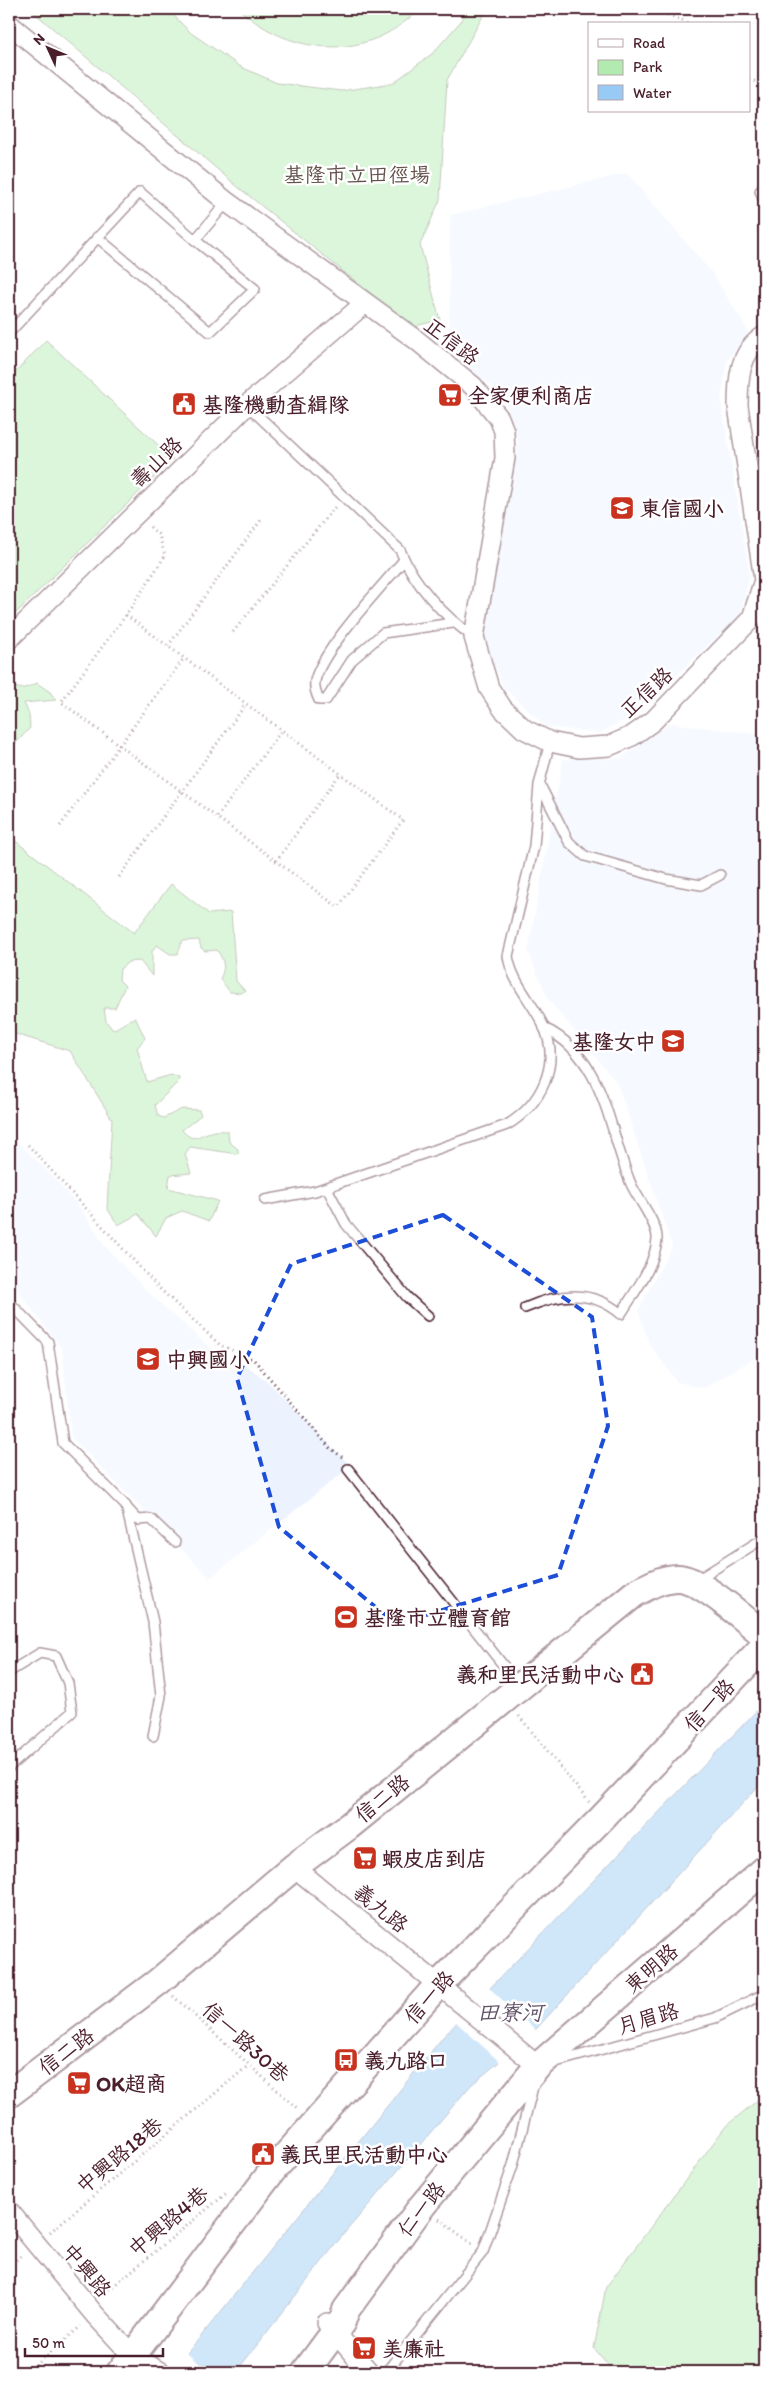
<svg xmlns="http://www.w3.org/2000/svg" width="773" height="2381" font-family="Itim,'LXGW WenKai TC',sans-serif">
<rect width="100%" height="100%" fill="#fff"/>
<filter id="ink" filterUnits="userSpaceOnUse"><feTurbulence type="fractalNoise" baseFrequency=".02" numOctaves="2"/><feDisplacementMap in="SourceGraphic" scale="10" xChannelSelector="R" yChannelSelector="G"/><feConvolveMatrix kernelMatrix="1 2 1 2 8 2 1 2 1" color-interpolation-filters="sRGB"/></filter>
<g filter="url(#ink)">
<g fill="#ecf2fe">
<path d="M627 173 713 274 749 332 727 361 721 400 750 576 740 616 632 716 600 733 546 727 504 688 484 639 518 441 504 396 449 352 450 215Z"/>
<path d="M670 723 764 735V1360L759 1356 704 1388 677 1382 649 1344 638 1310 672 1247 617 1083 548 999 528 951 563 759 621 758Z"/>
<path d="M9 1136 13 1137 55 1179 83 1211 104 1245 146 1290 200 1339 220 1354 244 1364 266 1380 351 1466 210 1578 71 1437 62 1349 9 1280Z"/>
</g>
<g fill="#b1ebaf" stroke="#7e856d">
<path d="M30 9H167L191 33 241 67 277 83 341 91 393 83 433 53 461 21 468 9H487L447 80 440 200 420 245 440 320 419 325 415 329 238 187Z"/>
<path d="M239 9H419C368 62 292 57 239 9Z"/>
<path d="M46 340 173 459 16 613 9 616V376L11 377Z"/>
<path d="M9 670 12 672 9 683C19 692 26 688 37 683L50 692 56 700 24 703 29 714 30 728 15 744 9 742Z"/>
<path d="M9 836 134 933 171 884 209 914 231 912 236 981 245 991 240 993 230 992 220 979C226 967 224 961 217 950L205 951 201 948 199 940 182 941 178 954H170L157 945 152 951V976L140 961 128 962 120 969 119 980 125 986 115 1008H104L106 1021 113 1030 135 1017 145 1038 137 1048 147 1082 171 1075 179 1078V1081L155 1105 158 1116 164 1118 182 1109 199 1110 201 1115 182 1130C194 1144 197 1135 211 1132 216 1130 222 1131 228 1131L229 1142 238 1149V1154L190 1147 185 1154 191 1173 170 1175 168 1188 218 1201 209 1221 182 1211 166 1218 156 1236 138 1214 118 1225 107 1208 112 1119 70 1051 12 1033 9 1029Z"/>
<path d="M764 2095V2372H614L594 2348 606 2287 726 2126Z"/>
</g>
<path fill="#97caf4" stroke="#7886a4" d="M764 1703V1780L527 2039 471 2085 342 2236 236 2372H172L443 2037Z"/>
<g fill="#fff">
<path d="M488 1987 538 2032 501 2063 455 2021Z"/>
<path d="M185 2352 210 2372H169Z"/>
</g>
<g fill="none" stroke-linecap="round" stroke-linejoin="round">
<defs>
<g id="lane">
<path d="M760 191 764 201"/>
<path d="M97 237 210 332 255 289 195 240"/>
<path d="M9 333 140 192 195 240 227 202"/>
<path d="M247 405 400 550C414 584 444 617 474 637"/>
<path d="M404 560C382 586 321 651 315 681 314 688 316 694 319 700H326L352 660 383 633 453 623"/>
<path d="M540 785 569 842 585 856 666 879 701 885 720 875"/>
<path d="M327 1188 346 1224 407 1297 428 1316"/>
<path d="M265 1200 315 1191 507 1125C540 1105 561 1066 544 1027 533 1002 512 983 508 956L534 846 539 785 550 742"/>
<path d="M9 1302 48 1342 63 1443 126 1506 153 1622 161 1696 153 1736"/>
<path d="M525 1308C559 1293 592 1289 621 1314 635 1291 655 1266 657 1239 658 1224 637 1198 631 1184 608 1129 605 1057 544 1028"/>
<path d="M348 1469 518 1684"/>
<path d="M127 1508 138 1520 151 1519 175 1542"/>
<path d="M697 1580 764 1538"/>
<path d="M9 1672 40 1653 56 1656 68 1683 72 1712 9 1767"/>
<path d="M556 2062 715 2018 764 1994"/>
<path d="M386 2372 483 2252 513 2165 534 2083"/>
</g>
<g id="street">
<path d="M9 24 227 202 414 338 473 386 499 418 504 431 505 458 474 637 489 688 503 709 524 729 550 742 579 748 609 746 632 736 653 721 752 618 764 580 738 406C738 379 739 352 764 336"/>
<path d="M9 639 247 405 364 304"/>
<path d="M294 1867 538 2066"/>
<path d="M9 2211 95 2315 133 2356 160 2372"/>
<path d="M327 2323 369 2372"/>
</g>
<g id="secondary">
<path d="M9 2094 158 1982 294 1867 349 1826 634 1594C648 1586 662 1578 678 1578 700 1578 745 1620 764 1635"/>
<path d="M120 2372 273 2170 439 1984 602 1818 764 1646"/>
<path d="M305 2372 342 2322 346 2310 422 2206 538 2066 764 1870"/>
</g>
</defs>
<use href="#lane" stroke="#4a1f2b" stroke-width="12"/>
<use href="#street" stroke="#4a1f2b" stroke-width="22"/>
<use href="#secondary" stroke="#4a1f2b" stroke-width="30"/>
<g stroke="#4a1f2b" stroke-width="3" stroke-dasharray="1 4" stroke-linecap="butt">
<path d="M654 9 684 21 687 24"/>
<path d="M749 80 764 83"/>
<path d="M126 615 403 820 338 907 61 702 126 615 165 556 159 535 149 526"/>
<path d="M233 632 335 507"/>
<path d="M168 646 261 520"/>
<path d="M217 817 282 730"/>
<path d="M60 826 184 658"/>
<path d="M276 861 340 774"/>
<path d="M119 877 246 704"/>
<path d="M28 1145 158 1287 220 1345 254 1360 330 1448 342 1457"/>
<path d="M519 1716 589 1802"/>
<path d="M173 1996 298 2109"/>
<path d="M439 2219 472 2244"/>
<path d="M50 2232 249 2065"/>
<path d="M9 2267 22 2255"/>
<path d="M101 2296 228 2192"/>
<path d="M28 2372 81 2326"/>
</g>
<use href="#lane" stroke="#fff" stroke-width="9"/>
<use href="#street" stroke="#fff" stroke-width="19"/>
<use href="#secondary" stroke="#fff" stroke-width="26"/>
</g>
</g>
<path d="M0 0H773V2381H0ZM443 1215 592 1317 608 1426 558 1575 396 1624 279 1527 237 1378 291 1264Z" fill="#fff" fill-opacity=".55" fill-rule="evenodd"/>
<path fill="none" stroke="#1d4ed8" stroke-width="4" stroke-dasharray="10 6" stroke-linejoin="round" d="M443 1215 592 1317 608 1426 558 1575 396 1624 279 1527 237 1378 291 1264Z"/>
<defs>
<symbol id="supermarket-square" viewBox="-11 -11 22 22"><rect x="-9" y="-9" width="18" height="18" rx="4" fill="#c8321e" stroke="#fff"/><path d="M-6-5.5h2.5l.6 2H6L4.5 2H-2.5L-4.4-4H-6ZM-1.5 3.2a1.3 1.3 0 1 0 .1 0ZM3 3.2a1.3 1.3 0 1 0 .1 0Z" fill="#fff"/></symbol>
<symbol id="civic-square" viewBox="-11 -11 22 22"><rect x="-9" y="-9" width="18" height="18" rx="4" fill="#c8321e" stroke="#fff"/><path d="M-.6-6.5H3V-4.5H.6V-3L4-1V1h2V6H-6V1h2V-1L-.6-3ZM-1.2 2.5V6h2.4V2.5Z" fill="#fff"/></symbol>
<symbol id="school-square" viewBox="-11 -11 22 22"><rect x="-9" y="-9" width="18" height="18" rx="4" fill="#c8321e" stroke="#fff"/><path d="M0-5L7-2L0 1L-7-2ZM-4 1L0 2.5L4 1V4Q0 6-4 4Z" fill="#fff"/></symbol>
<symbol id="stadium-square" viewBox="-11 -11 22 22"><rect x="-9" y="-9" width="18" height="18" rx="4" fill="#c8321e" stroke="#fff"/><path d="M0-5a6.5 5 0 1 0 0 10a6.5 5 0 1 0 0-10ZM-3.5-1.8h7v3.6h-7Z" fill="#fff"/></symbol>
<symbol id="bus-square" viewBox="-11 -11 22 22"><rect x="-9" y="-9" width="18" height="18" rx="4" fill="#c8321e" stroke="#fff"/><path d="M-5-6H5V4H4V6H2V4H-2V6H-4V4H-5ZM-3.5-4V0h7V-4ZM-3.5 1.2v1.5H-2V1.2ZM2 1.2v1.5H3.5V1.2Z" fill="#fff"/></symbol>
</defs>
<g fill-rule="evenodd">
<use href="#supermarket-square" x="436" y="381" width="28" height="28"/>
<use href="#civic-square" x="170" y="390" width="28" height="28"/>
<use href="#school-square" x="608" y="494" width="28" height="28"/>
<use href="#school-square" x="659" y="1027" width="28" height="28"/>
<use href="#school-square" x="134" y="1345" width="28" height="28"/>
<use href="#stadium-square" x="332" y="1603" width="28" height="28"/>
<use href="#civic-square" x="628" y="1660" width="28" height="28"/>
<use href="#supermarket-square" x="351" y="1844" width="28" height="28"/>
<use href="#bus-square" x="332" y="2046" width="28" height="28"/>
<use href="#supermarket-square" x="65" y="2069" width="28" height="28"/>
<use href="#civic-square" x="249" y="2140" width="28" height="28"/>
<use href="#supermarket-square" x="350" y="2334" width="28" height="28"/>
</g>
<g text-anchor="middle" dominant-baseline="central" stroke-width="5" stroke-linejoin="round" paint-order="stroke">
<g font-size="21" fill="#64524c" stroke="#fff">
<text x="357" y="174">基隆市立田徑場</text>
</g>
<g font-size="21" fill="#4a1f2b" stroke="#fff">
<text transform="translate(452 341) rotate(38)">正信路</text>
<text transform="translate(156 462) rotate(-44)">壽山路</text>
<text transform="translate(646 692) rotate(-43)">正信路</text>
<text transform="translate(709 1705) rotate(-47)">信一路</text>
<text transform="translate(382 1798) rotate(-39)">信二路</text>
<text transform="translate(381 1908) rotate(39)">義九路</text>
<text transform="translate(651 1968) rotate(-41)">東明路</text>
<text transform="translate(429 1997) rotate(-48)">信一路</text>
<text transform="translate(648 2018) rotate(-16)">月眉路</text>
<text transform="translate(246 2042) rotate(42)">信一路30巷</text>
<text transform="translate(66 2051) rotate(-37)">信二路</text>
<text transform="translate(119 2155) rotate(-40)">中興路18巷</text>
<text transform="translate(421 2209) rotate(-52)">仁一路</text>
<text transform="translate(168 2221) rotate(-40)">中興路4巷</text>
<text transform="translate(87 2270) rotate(50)">中興路</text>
</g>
<g font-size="21" font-weight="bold" fill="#4a1f2b" stroke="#fff" text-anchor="start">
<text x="468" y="395">全家便利商店</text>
<text x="202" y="404">基隆機動查緝隊</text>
<text x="640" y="508">東信國小</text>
<text x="656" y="1041" text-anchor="end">基隆女中</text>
<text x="166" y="1359">中興國小</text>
<text x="364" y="1617">基隆市立體育館</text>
<text x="624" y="1674" text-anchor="end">義和里民活動中心</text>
<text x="382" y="1858">蝦皮店到店</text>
<text x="364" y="2060">義九路口</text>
<text x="96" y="2083">OK超商</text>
<text x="280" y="2154">義民里民活動中心</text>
<text x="382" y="2348">美廉社</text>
</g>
<g font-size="22" font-style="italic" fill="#615267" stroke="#fff">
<text x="510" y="2012">田寮河</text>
</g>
</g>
<rect width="773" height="2381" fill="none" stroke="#fff" stroke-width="30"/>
<rect x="15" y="15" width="743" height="2351" fill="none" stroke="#4a1f2b" stroke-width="2" filter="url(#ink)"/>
<rect x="588" y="22" width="162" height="90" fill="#ffffff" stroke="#b7a5aa"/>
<rect x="598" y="39" width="25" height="8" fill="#ffffff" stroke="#b7a5aa"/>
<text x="633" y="48" font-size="15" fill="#4a1f2b">Road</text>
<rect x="598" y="60" width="25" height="15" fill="#b1ebaf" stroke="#b7a5aa"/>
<text x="633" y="72" font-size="15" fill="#4a1f2b">Park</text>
<rect x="598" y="85" width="25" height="15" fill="#97caf4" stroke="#b7a5aa"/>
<text x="633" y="98" font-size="15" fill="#4a1f2b">Water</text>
<g transform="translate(48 48) rotate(314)" stroke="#ffffff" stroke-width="4" paint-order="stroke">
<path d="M0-4L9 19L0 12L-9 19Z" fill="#4a1f2b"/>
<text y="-8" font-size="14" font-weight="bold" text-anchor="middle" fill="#4a1f2b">N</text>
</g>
<path d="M25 2348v8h138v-8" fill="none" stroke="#4a1f2b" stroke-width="2.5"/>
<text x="32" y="2348" font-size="15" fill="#4a1f2b" stroke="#ffffff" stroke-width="4" paint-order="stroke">50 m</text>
</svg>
